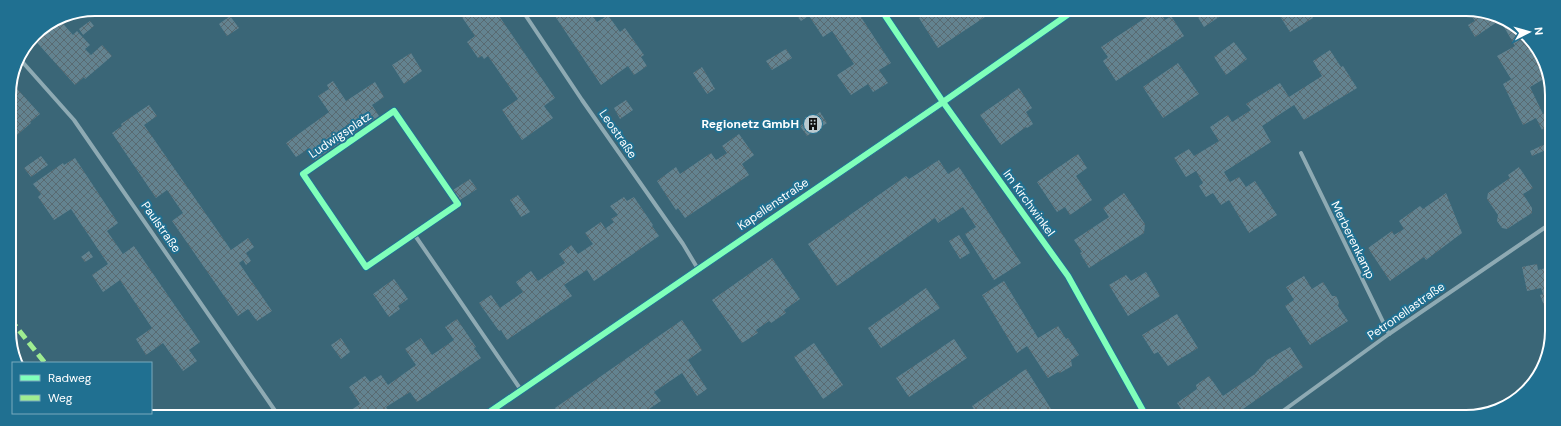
<svg xmlns="http://www.w3.org/2000/svg" width="1561" height="426" font-family="'DM Sans',sans-serif">
<defs>
<pattern id="building-cross-hatch" width="8" height="8" patternUnits="userSpaceOnUse"><rect width="8" height="8" fill="#638390"/><path d="M0 0l8 8M0 8l8-8" fill="none" stroke="#596a71"/></pattern>
</defs>
<rect width="100%" height="100%" fill="#3a6677"/>
<g fill="url(#building-cross-hatch)">
<path d="M441 10H455L446 16Z"/>
<path d="M457 10H495L555 98 544 106 553 118 522 140 502 110 518 99 488 56 484 59 482 56 478 58 467 42 475 36Z"/>
<path d="M551 10H589L597 22 608 15 620 32 625 28 644 55 641 57 647 66 634 75 628 66 601 85Z"/>
<path d="M803 10 857 11 891 63 879 70 888 83 873 92 868 84 851 95 837 75 854 64 832 31 823 37 809 16 801 21 796 15Z"/>
<path d="M930 11H994L938 48 919 18Z"/>
<path d="M1156 11H1159L1165 20 1171 16 1184 36 1116 81 1103 61 1108 57 1101 47Z"/>
<path d="M1194 11H1228L1204 27Z"/>
<path d="M1281 11H1309L1313 18 1290 32 1278 13Z"/>
<path d="M1469 12H1488L1531 38 1549 76 1530 87 1543 114 1550 111V125L1542 130 1536 118 1523 125 1503 84 1522 73 1511 79 1497 56 1515 46 1500 20 1475 37 1468 25 1475 21Z"/>
<path d="M230 16 239 28 227 36 219 24Z"/>
<path d="M58 18 73 35 77 31 90 45 85 49 91 55 102 45 112 56 85 79 84 77 75 85 32 37Z"/>
<path d="M90 21 94 26 83 35 79 29Z"/>
<path d="M1234 42 1247 59 1226 75 1214 57Z"/>
<path d="M786 49 792 58 772 70 766 61Z"/>
<path d="M1330 50 1341 67 1343 66 1357 88 1304 120 1294 105 1262 126 1271 142 1224 172 1230 182 1239 177 1246 187 1255 181 1277 215 1249 233 1229 200 1221 205 1213 193 1206 197 1199 186 1203 183 1196 171 1186 177 1174 158 1189 149 1194 156 1219 141 1210 127 1228 115 1232 122 1251 110 1246 104 1280 83 1289 97 1322 76 1313 61Z"/>
<path d="M411 53 422 71 404 84 392 65Z"/>
<path d="M1178 63 1199 94 1163 118 1143 87Z"/>
<path d="M702 67 715 89 707 94 693 73Z"/>
<path d="M333 81 346 101 375 82 384 97 372 105 379 116 315 160 308 149 296 157 286 143 329 112 318 96 329 89 327 85Z"/>
<path d="M11 82 40 114 30 122 31 123 9 142V89Z"/>
<path d="M1019 88 1032 108 1026 112 1033 124 1027 128 1026 127 1001 145 980 115Z"/>
<path d="M626 100 633 110 620 119 614 108Z"/>
<path d="M149 105 157 116 144 125 231 250 248 238 254 247 246 253 251 261 246 265 243 260 239 263 272 311 257 321 248 309 238 316 172 221 183 213 167 190 156 198 112 133 122 126 121 124Z"/>
<path d="M820 112 827 123 807 136 800 126Z"/>
<path d="M739 134 754 155 742 164 749 175 685 218 678 208 676 210 657 181 676 167 680 174 711 153 716 160 727 153 722 146Z"/>
<path d="M1550 142V152L1548 149 1532 156 1530 151Z"/>
<path d="M1078 154 1087 168 1076 176 1092 200 1070 215 1065 207 1057 212 1037 182Z"/>
<path d="M41 156 48 165 31 177 24 168Z"/>
<path d="M75 158 118 223 107 231 123 254 134 246 200 342 189 350 197 361 183 371 163 343 146 355 136 339 152 328 120 280 103 292 92 275 108 264 71 209 54 220 38 197 41 194 33 184 63 163 64 165Z"/>
<path d="M939 160 948 174 959 167 1021 263 994 280 965 234 976 227 963 207 938 223 935 218 837 286 808 244 906 176 909 179Z"/>
<path d="M1519 167 1533 188 1523 194 1532 208V213L1507 229 1502 228 1497 221 1498 215 1487 199 1488 193 1510 178 1508 175Z"/>
<path d="M470 179 477 189 460 200 453 190Z"/>
<path d="M1124 193 1145 224 1144 233 1089 268 1080 253 1082 252 1074 240 1109 217 1103 208Z"/>
<path d="M1446 193 1462 233 1426 260 1424 257 1390 281 1368 248 1392 231 1394 235 1404 229 1399 221 1420 206 1423 209Z"/>
<path d="M518 195 530 212 521 217 510 200Z"/>
<path d="M624 197 627 201 634 197 653 225 652 226 659 236 594 281 587 270 564 285 572 296 507 340 501 330 499 331 479 303 491 295 500 308 523 292 516 282 531 271 538 281 565 263 559 254 571 245 578 254 593 244 585 233 601 222 610 235 606 228 614 222 611 219 618 215 610 206Z"/>
<path d="M959 235 970 253 960 259 949 241Z"/>
<path d="M89 251 93 257 85 262 81 257Z"/>
<path d="M772 258 800 299 784 310 786 313 771 323 769 321 756 330 758 333 742 343 712 300Z"/>
<path d="M1537 264 1538 270 1550 267 1549 307 1545 308 1540 295 1543 294 1541 288 1527 291 1522 267Z"/>
<path d="M1146 272 1160 296 1128 316 1109 285 1126 275 1131 281Z"/>
<path d="M1304 276 1312 289 1323 282 1332 296H1336L1339 302 1338 306 1348 321 1310 345 1285 306 1294 300 1286 287Z"/>
<path d="M394 279 408 299 398 306 400 309 389 317 373 294Z"/>
<path d="M1004 281 1038 338 1058 326 1066 339 1068 338 1079 355 1071 360 1072 366 1060 373 1058 372 1048 378 1027 346 1017 353 982 295Z"/>
<path d="M926 288 940 308 881 348 868 328Z"/>
<path d="M1177 314 1198 348 1168 366 1158 352 1154 354 1142 335Z"/>
<path d="M457 319 476 347 474 348 481 358 417 402 410 392 386 407 391 415H344L360 404 349 387 365 376 370 382 381 375 388 385 416 365 405 349 421 338 432 355 454 340 445 327Z"/>
<path d="M682 320 702 350 688 360 707 389 697 396 682 373 654 392 661 401 640 415H560L555 408Z"/>
<path d="M341 338 350 352 341 359 331 345Z"/>
<path d="M954 339 967 358 909 397 896 378Z"/>
<path d="M814 343 843 385 823 399 794 357Z"/>
<path d="M1290 347 1303 367 1233 416H1186L1177 403 1197 389 1196 385 1209 376 1223 396 1255 374 1267 360Z"/>
<path d="M1026 369 1051 409 1041 416H978L972 406Z"/>
</g>
<g fill="none" stroke-linecap="round" stroke-linejoin="round">
<g stroke="#8eaab3" stroke-width="4">
<path d="M522 10 582 100 683 244 698 269"/>
<path d="M882 11 943 102 1068 276 1146 416"/>
<path d="M18 57 74 120 278 415"/>
<path d="M394 111 458 204 366 267 303 174Z"/>
<path d="M1301 153 1389 334"/>
<path d="M414 234 521 390"/>
<path d="M1276 416 1389 334 1550 224"/>
</g>
<path stroke="#8eaab3" stroke-width="7" d="M485 415 943 102 1073 11"/>
<g stroke="#9fed91" stroke-width="5" stroke-dasharray="10 5" stroke-linecap="butt">
<path d="M10 319 45 363"/>
<path d="M85 413 86 414"/>
</g>
<defs>
<g id="cycleway">
<path d="M882 11 943 102 1068 276 1146 416"/>
<path d="M394 111 458 204 366 267 303 174Z"/>
<path d="M485 415 943 102 1073 11"/>
</g>
</defs>
<use href="#cycleway" stroke="#207091" stroke-width="8"/>
<use href="#cycleway" stroke="#80ffba" stroke-width="6"/>
</g>
<defs>
<symbol id="building-disc" viewBox="-11 -11 22 22"><circle r="9.5" fill="#bac9cf" stroke="#207091"/><path d="M-4-6H4V6H1V3H-1V6H-4ZM-2.5-4.3h1.7v1.8h-1.7ZM.8-4.3h1.7v1.8H.8ZM-2.5-1h1.7V.8h-1.7ZM.8-1h1.7V.8H.8Z" fill="#111"/></symbol>
</defs>
<g fill-rule="evenodd">
<use href="#building-disc" x="802" y="113" width="22" height="22"/>
</g>
<g text-anchor="middle" dominant-baseline="central" stroke-width="4" stroke-linejoin="round" paint-order="stroke">
<g font-size="12" font-weight="bold" fill="#fff" stroke="#207091" text-anchor="end">
<text x="799" y="124">Regionetz GmbH</text>
</g>
<g font-size="12" fill="#fff" stroke="#207091">
<text transform="translate(618 134) rotate(55)">Leostraße</text>
<text transform="translate(340 135) rotate(-34)">Ludwigsplatz</text>
<text transform="translate(1029 203) rotate(54)">Im Kirchwinkel</text>
<text transform="translate(773 204) rotate(-34)">Kapellenstraße</text>
<text transform="translate(161 227) rotate(55)">Paulstraße</text>
<text transform="translate(1353 240) rotate(64)">Merberenkamp</text>
<text transform="translate(1406 311) rotate(-35)">Petronellastraße</text>
</g>
</g>
<path d="M0 0H1561V426H0ZM95 16H1466A79 79 0 0 1 1545 95V331A79 79 0 0 1 1466 410H95A79 79 0 0 1 16 331V95A79 79 0 0 1 95 16Z" fill="#207091" fill-rule="evenodd"/>
<path fill="none" stroke="#fff" stroke-width="2" d="M95 16H1466A79 79 0 0 1 1545 95V331A79 79 0 0 1 1466 410H95A79 79 0 0 1 16 331V95A79 79 0 0 1 95 16Z"/>
<rect x="12" y="362" width="140" height="52" fill="#207091" stroke="#79a9bd"/>
<rect x="20" y="375" width="20" height="6" fill="#80ffba" stroke="#79a9bd"/>
<text x="48" y="382" font-size="12" fill="#ffffff">Radweg</text>
<rect x="20" y="395" width="20" height="6" fill="#9fed91" stroke="#79a9bd"/>
<text x="48" y="402" font-size="12" fill="#ffffff">Weg</text>
<g transform="translate(1529 32) rotate(84)" stroke="#207091" stroke-width="3" paint-order="stroke">
<path d="M0-3L7 15L0 10L-7 15Z" fill="#ffffff"/>
<text y="-6" font-size="11" font-weight="bold" text-anchor="middle" fill="#ffffff">N</text>
</g>
</svg>
